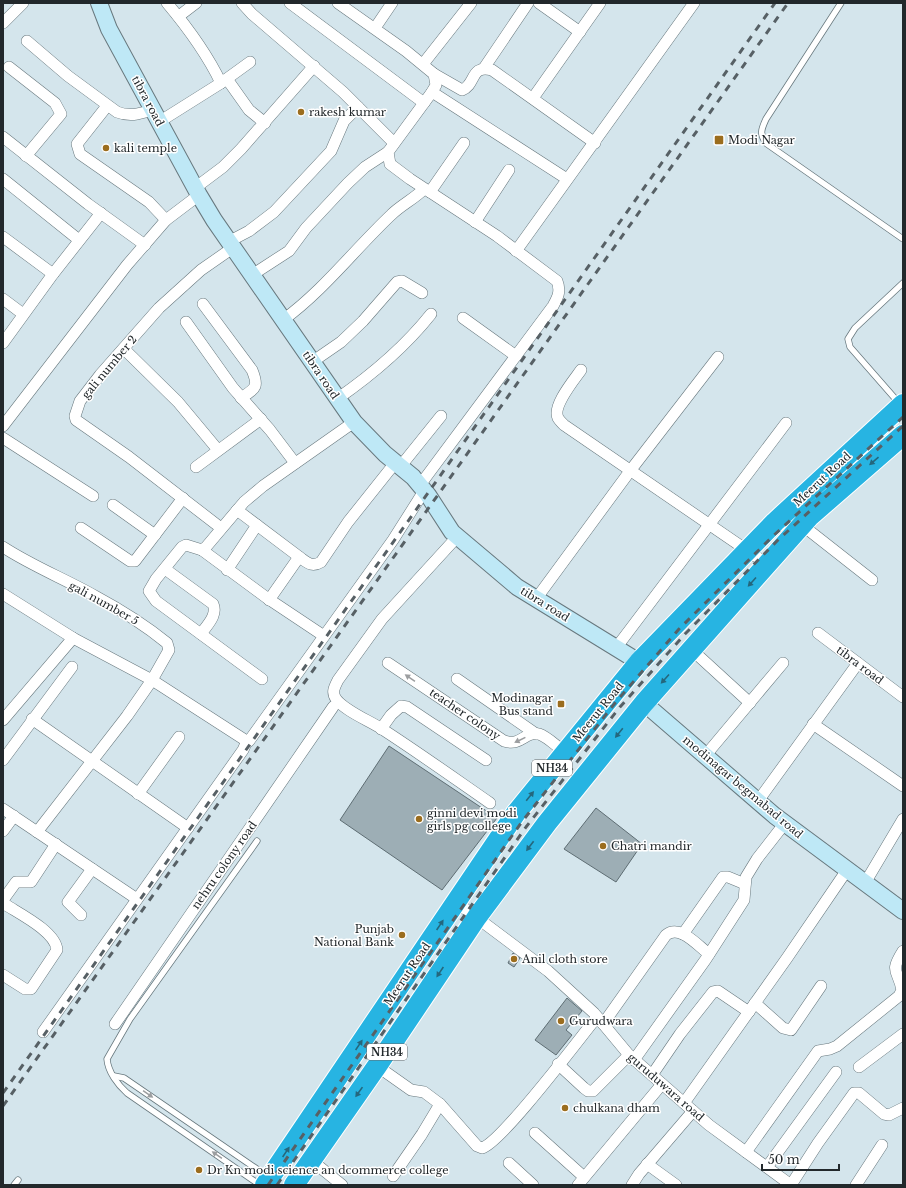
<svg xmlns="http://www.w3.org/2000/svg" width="906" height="1188" font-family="'Libre Baskerville',serif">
<rect width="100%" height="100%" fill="#d4e5ec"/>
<g fill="#9daeb5" stroke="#5e6d73">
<path d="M389 746 497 818 442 890 340 820Z"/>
<path d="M596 808 642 844 616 882 564 849Z"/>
<path d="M513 953 520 958 514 967 508 963Z"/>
<path d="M567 998 582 1011 566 1030 572 1035 556 1055 535 1040Z"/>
</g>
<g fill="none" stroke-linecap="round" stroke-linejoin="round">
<defs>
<g id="lane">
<path d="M841 3 766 119C761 130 759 134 767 144L903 239"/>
<path d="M899 403 850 347 848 339 855 328 903 283"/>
<path d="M257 841 130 1019 107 1059C108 1072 118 1085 127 1093L260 1185"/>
<path d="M114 1076 124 1078 267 1176"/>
<path d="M14 1185 18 1180"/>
</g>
<g id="street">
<path d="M167 3C188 28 207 54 221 83"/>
<path d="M242 3 252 14 343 92 394 143"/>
<path d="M290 3 424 103"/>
<path d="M338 3 406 51 434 74 436 85 432 92 388 152 390 164 410 179 497 236 557 281C561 291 558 297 553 306L420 485"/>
<path d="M539 3 580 32"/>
<path d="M179 16 196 3"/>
<path d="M3 23 23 3"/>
<path d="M375 28 392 3"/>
<path d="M27 41 68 76 117 112C130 117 139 114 153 110"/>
<path d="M423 64 471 3"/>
<path d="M9 67 55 103 61 114 26 156"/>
<path d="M484 68 528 3"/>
<path d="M434 74 462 90C476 85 470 64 492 70L595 143"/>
<path d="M227 79 249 110 265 123"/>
<path d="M432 92 567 179"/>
<path d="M533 98 600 3"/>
<path d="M107 106 77 144 80 154 149 202 166 220"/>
<path d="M159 122 221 83 250 62"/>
<path d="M3 137 88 204 145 245"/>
<path d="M3 179 79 240"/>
<path d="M195 188 223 167 241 149 314 66"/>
<path d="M430 192 464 143"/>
<path d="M475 222 509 170"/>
<path d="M3 237 53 274"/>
<path d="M230 241 249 231 274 212 331 151 344 121 358 107"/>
<path d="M516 251 694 3"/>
<path d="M252 275 289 251 306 228 348 183 365 167 388 152"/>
<path d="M3 299 23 314"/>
<path d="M203 304 252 370C259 387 256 388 241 398"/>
<path d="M463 318 516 356"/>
<path d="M283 320C324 290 354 250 391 215 401 205 414 199 424 189"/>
<path d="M186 322 233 388 270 430 295 463"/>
<path d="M3 343 53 274 101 213"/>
<path d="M124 349 178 402 218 450"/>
<path d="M312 362 341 342 363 321 397 282 402 281 422 293"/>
<path d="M581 370C574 380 552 406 558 418 559 420 562 423 564 425L767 564"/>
<path d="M337 399C373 374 404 348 431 314"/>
<path d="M3 426 127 265 166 220 199 195"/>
<path d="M3 438 93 496"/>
<path d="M196 467 261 419"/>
<path d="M400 467 441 416"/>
<path d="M113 505 155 535"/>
<path d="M237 510 302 559C309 564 313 567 321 562L348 522 395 463"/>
<path d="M802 525 872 580"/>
<path d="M81 528 130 561H135L183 498"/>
<path d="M221 528 129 457 76 420 75 416 80 401 100 375 159 308 201 270 234 247"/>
<path d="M457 537 382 619 338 680C335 686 331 692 336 699 345 711 370 721 382 729 419 753 454 778 490 803"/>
<path d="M3 547C32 566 65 579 95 596 121 610 145 625 167 643L169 650 152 680 127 716 37 832"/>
<path d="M202 550 267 598 324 636"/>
<path d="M165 569 213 604C218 615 207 625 201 634"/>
<path d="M227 570 257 525"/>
<path d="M3 594 73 638 152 680 245 740 249 741 393 540 424 491"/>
<path d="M536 599 630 471 718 357"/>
<path d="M269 600 299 557"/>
<path d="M818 633 903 697"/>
<path d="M616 648 786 423"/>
<path d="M691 649 750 703"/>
<path d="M388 663 504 741C521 747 526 730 539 734 548 737 557 747 565 752"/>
<path d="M262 679 156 601 149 591 156 579 182 547 186 545 202 550 206 547 244 502 263 486 354 422"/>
<path d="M457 679 536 734"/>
<path d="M32 719 188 828"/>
<path d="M3 720 73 638"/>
<path d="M813 724 903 786"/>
<path d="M381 729 391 715 401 706 407 707 486 760"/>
<path d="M705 756 783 663"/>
<path d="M3 760 72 667"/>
<path d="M138 794 179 737"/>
<path d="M758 801 858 663"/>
<path d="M3 809 137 899"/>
<path d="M3 831 14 816"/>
<path d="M865 883 903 819"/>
<path d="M456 902 548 971 594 1013 629 1055 709 1125 791 1185"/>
<path d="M81 915 68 902 92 869"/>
<path d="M683 934 723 877H728L745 884"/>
<path d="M3 975 25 989H31L57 950C56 932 20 914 6 905L3 900 16 882H31L56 844"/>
<path d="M755 1003 783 1028 791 1030 821 986"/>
<path d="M115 1024 333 707"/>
<path d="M603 1024 666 935C680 924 697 945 709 954"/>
<path d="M43 1032 243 750 247 741"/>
<path d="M634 1060 706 959 744 900 746 877 757 859 785 823"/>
<path d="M558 1064 584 1088 588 1091H593L629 1055"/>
<path d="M377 1066 411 1090 424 1092 440 1104 477 1146 482 1148C502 1142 579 1039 597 1017"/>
<path d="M859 1067 903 1034"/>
<path d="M652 1075 680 1034 713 992 718 991 749 1012"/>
<path d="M684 1103 787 958 847 870"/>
<path d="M535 1133 584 1177"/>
<path d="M746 1152 818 1051 830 1049 837 1046 899 996 902 990C898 969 889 973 903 951"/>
<path d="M311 1160 342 1185"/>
<path d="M509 1163 533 1185"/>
<path d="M647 1164 676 1185"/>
<path d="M767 1167 836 1072"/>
<path d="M393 1176 422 1134 440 1104"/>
<path d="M578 1185 662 1084"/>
<path d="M632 1185 639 1174 693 1111"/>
<path d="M791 1185 818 1143 854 1093H859L884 1114 889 1115 903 1108"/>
<path d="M856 1185 882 1145"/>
</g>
<g id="secondary">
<path d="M99 3 109 29 199 195 214 220 354 422 385 454 413 477 428 495 452 532 517 587 639 662"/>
<path d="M644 703 775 816 903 911"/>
</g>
<g id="highway">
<path d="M265 1185 516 813 639 662 775 522 903 404"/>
<path d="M294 1185 377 1066 477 917 547 823 644 703 809 517 903 435"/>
</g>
</defs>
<use href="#lane" stroke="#68787e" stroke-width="7"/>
<use href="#street" stroke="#68787e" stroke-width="12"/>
<use href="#secondary" stroke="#68787e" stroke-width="18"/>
<use href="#highway" stroke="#fff" stroke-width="22"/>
<use href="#lane" stroke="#fff" stroke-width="5.5"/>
<use href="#street" stroke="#fff" stroke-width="11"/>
<use href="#secondary" stroke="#bee8f6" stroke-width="16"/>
<use href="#highway" stroke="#27b4e2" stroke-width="20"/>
<g stroke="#576065" stroke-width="3" stroke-dasharray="7 7" stroke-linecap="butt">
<path d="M3 1093 775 3"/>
<path d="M3 1106 788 3"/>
<path d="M268 1185 521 823 615 703 679 629 773 536 903 417"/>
<path d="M277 1185 526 827 620 707 685 634 777 541 903 426"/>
</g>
</g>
<defs><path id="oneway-solid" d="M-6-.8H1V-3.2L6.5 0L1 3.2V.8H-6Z"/></defs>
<g fill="#24677d">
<use href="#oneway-solid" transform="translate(874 461) rotate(139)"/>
<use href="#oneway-solid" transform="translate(752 582) rotate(132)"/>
<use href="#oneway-solid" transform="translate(665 679) rotate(132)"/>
<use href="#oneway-solid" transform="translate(619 733) rotate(129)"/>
<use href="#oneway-solid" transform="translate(530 796) rotate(-51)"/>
<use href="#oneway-solid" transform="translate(530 846) rotate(127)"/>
<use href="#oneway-solid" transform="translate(440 925) rotate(-56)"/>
<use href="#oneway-solid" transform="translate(440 972) rotate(124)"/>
<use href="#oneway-solid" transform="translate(359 1045) rotate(-56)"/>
<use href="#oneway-solid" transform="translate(359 1092) rotate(125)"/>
<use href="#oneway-solid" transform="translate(286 1152) rotate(-56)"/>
</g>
<g fill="#9c9ea0">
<use href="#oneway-solid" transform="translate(410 678) rotate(-146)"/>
<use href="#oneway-solid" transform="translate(520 740) rotate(154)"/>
<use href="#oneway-solid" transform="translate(148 1094) rotate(35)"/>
<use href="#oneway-solid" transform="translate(217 1155) rotate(-145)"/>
</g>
<g fill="#9b6d1e" stroke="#fff" stroke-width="1.5">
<circle cx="301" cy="112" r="4"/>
<rect x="714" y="135" width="10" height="10" rx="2"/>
<circle cx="106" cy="148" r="4"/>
<rect x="557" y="700" width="8" height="8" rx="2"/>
<circle cx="419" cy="819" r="4"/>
<circle cx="603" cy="846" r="4"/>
<circle cx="402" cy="935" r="4"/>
<circle cx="514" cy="959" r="4"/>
<circle cx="561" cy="1021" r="4"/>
<circle cx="565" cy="1108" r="4"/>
<circle cx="199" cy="1170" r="4"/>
</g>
<g text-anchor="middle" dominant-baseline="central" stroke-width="3" stroke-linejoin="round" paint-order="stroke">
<g fill="#fff" stroke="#64686b" stroke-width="1">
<rect x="532" y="760" width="40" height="16" rx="3"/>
<rect x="367" y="1044" width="40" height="16" rx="3"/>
</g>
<g font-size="10" font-weight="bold" fill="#22282b">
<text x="552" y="768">NH34</text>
<text x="387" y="1052">NH34</text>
</g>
<g font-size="11" fill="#22282b" stroke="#fff">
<text transform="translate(148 101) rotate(62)">tibra road</text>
<text transform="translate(109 367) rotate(-50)">gali number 2</text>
<text transform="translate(321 375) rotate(56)">tibra road</text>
<text transform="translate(822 479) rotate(-43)">Meerut Road</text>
<text transform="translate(104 603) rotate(29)">gali number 5</text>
<text transform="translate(545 604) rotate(32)">tibra road</text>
<text transform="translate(860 665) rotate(37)">tibra road</text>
<text transform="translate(598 712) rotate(-51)">Meerut Road</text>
<text transform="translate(465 714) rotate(34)">teacher colony</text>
<text transform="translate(743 787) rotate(40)">modinagar begmabad road</text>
<text transform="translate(224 865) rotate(-55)">nehru colony road</text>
<text transform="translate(407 974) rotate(-56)">Meerut Road</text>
<text transform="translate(666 1087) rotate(41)">guruduwara road</text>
</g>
<g font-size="11" fill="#22282b" stroke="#fff" text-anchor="start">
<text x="309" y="112">rakesh kumar</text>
<text x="728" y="140">Modi Nagar</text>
<text x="114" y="148">kali temple</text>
<text x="553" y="698" text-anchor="end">Modinagar<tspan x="553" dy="13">Bus stand</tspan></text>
<text x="427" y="813">ginni devi modi<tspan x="427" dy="13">girls pg college</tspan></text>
<text x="611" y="846">Chatri mandir</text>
<text x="394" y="929" text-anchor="end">Punjab<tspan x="394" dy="13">National Bank</tspan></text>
<text x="522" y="959">Anil cloth store</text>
<text x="569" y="1021">Gurudwara</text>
<text x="573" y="1108">chulkana dham</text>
<text x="207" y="1170">Dr Kn modi science an dcommerce college</text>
</g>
</g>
<rect width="906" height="1188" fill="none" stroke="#22282b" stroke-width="8"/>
<path d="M762 1164v6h77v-6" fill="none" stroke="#22282b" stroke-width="2"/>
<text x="768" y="1164" font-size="12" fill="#22282b" stroke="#ffffff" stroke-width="3" paint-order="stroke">50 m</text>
</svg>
